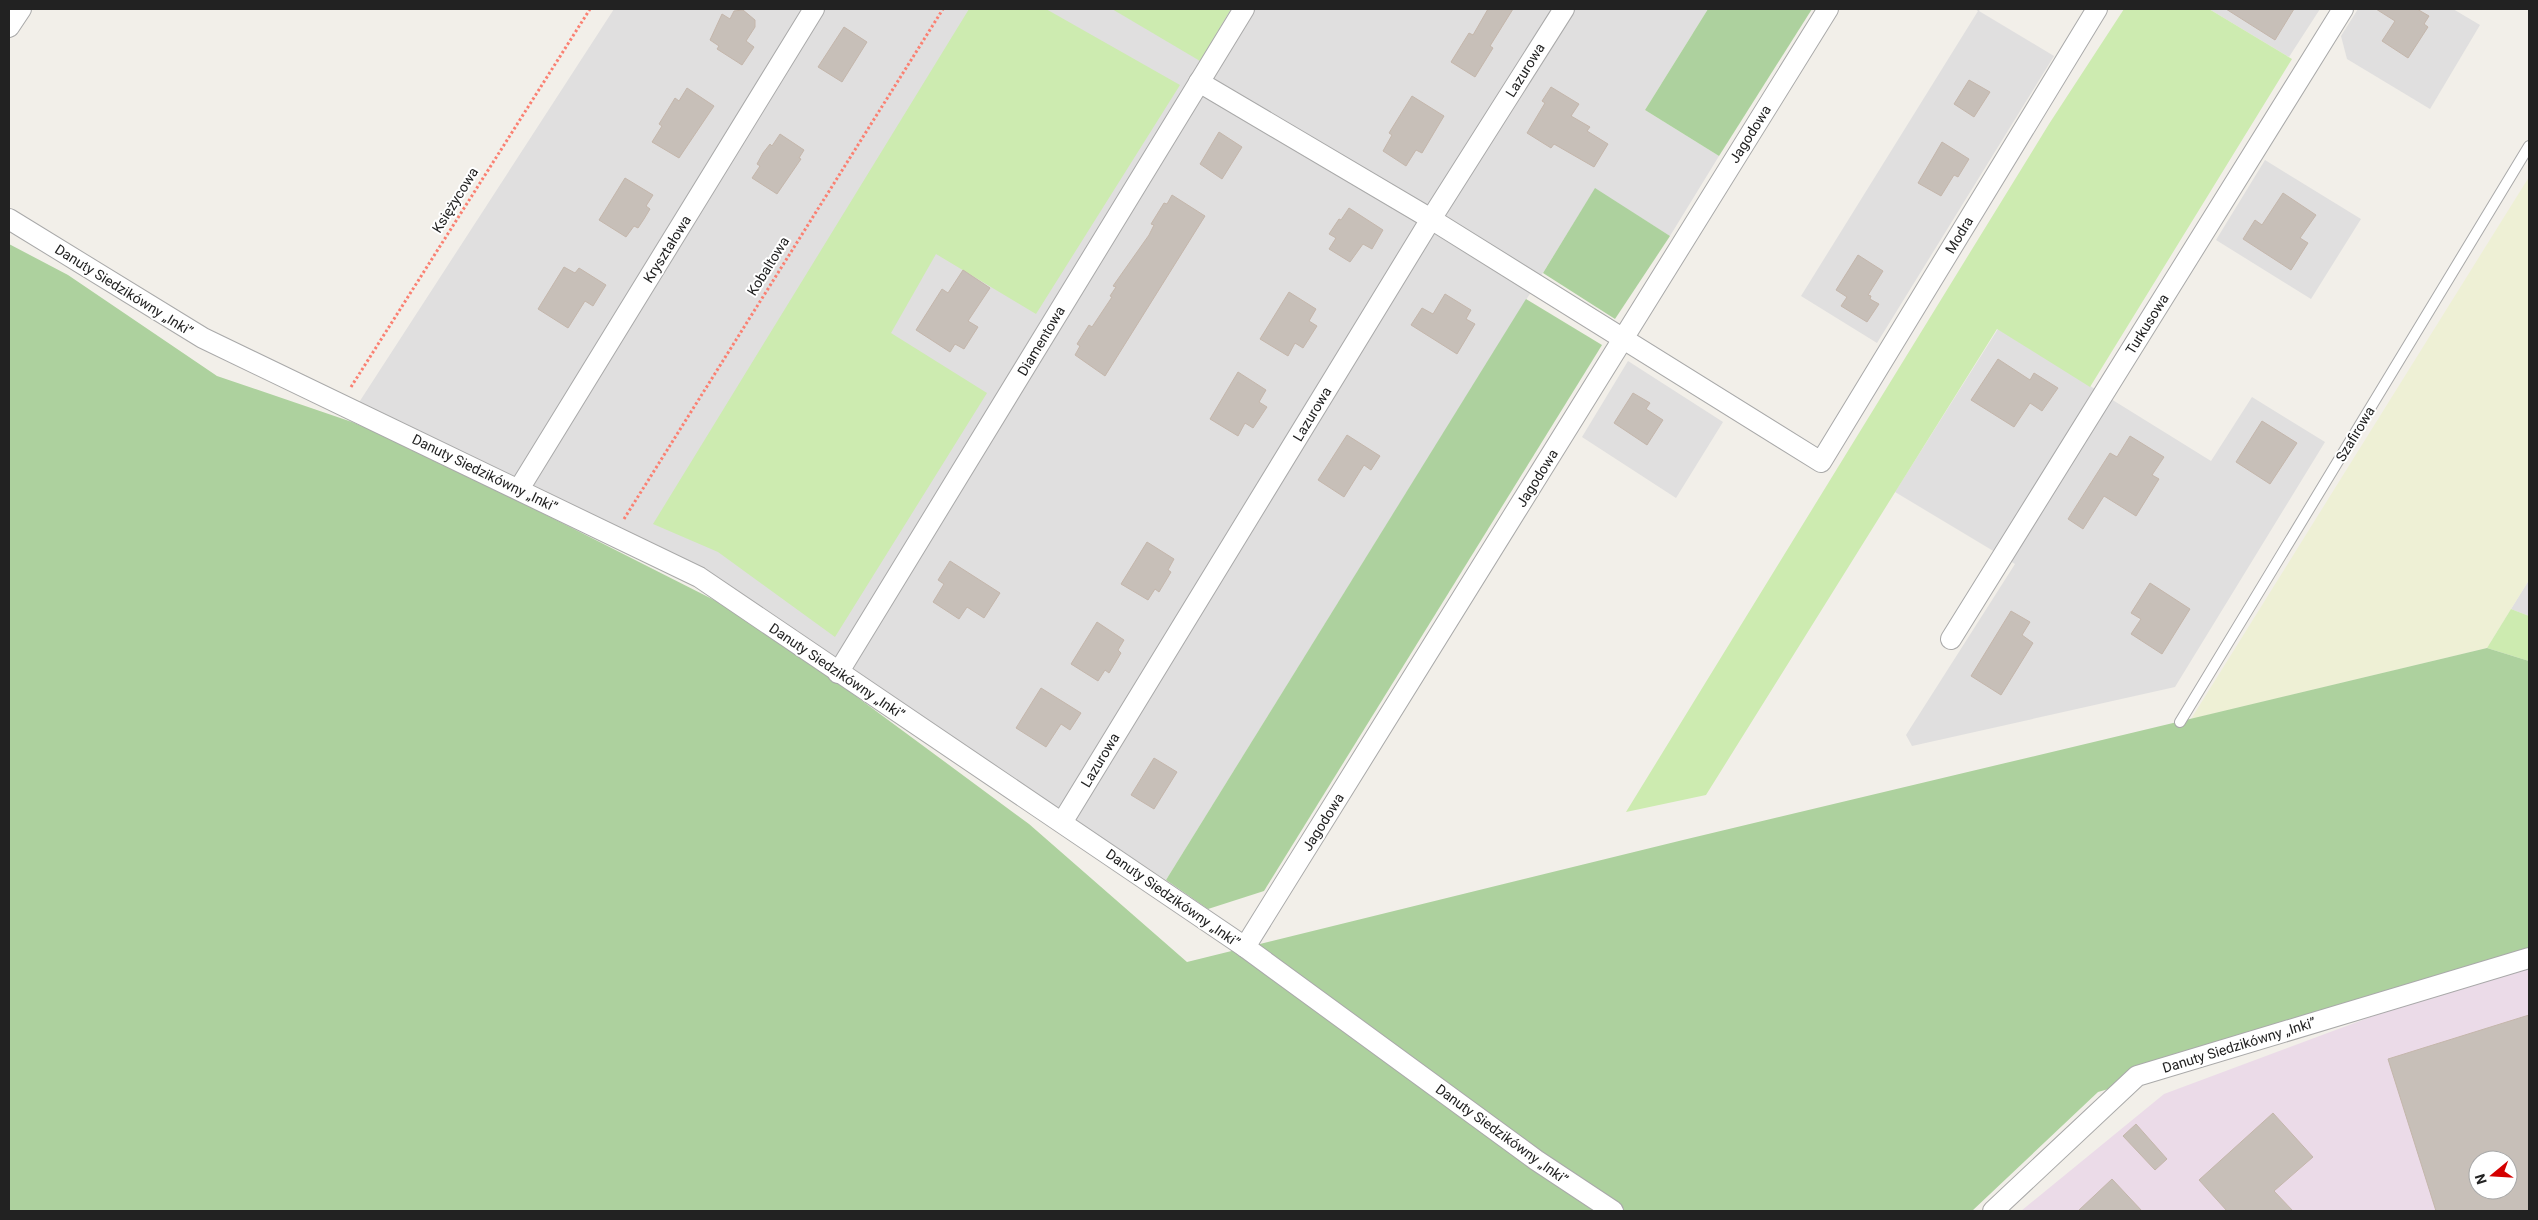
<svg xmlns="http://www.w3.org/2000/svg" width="2538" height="1220" font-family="Roboto,sans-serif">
<rect width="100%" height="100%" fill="#f2efe9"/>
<g fill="#e0dfdf">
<path d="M614 9H1708L1645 110 1719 156 1670 236 1595 189 1166 880 700 571 356 407Z"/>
<path d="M1975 9H1980L1979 11 2054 56 1877 343 1801 296 1978 11Z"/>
<path d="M2209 9H2320L2289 57Z"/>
<path d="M2358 9H2453L2480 25 2430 109 2347 59 2341 36Z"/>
<path d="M2265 160 2361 219 2311 299 2216 240Z"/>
<path d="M1998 329 2211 461 2252 397 2325 442 2175 687 1912 746 1906 735 2015 564 1895 492Z"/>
<path d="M1628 361 1723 422 1676 498 1582 437Z"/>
<path d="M2529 580V616L2511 609Z"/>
</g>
<path fill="#ebdbe8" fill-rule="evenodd" d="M2529 962V1211H2021L2164 1094 2408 1003ZM2478 1160H2508V1190H2478Z"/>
<path fill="#eef0d5" d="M2529 177V580L2511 609 2487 648 2191 719Z"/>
<g fill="#cdebb0">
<path d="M969 9H1046L1180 85 1036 314 936 254 891 333 987 393 835 637 718 552 653 524Z"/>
<path d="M1112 9H1231L1200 61Z"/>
<path d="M2124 9H2209L2292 59 2090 387 1997 329 1706 795 1626 812 2049 124Z"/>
<path d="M2511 609 2529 616V661L2487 648Z"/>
</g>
<g fill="#add19e">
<path d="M1708 9H1812L1719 156 1645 110Z"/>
<path d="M1595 188 1670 236 1615 319 1543 273Z"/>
<path d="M9 244 68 275 217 376 352 422 420 451 722 604 834 680 1029 824 1187 962 1683 840 2487 648 2529 661V962L2408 1003 2098 1092 1972 1211H9Z"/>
<path d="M1526 299 1602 345 1264 891 1208 909 1166 880Z"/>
</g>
<g fill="#c7bfb8" stroke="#c4b6ab" fill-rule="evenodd">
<path d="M1488 9H1513L1490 46 1493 48 1475 77 1451 62 1469 33 1473 35Z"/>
<path d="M2226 9H2294L2275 40Z"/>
<path d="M2376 9H2417L2429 16 2424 24 2428 27 2408 58 2382 41 2395 21Z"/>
<path d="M743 10 755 20V27L746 41 754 47 742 65 717 49 719 46 710 40 722 14 730 19 734 11Z"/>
<path d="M844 27 867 42 842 82 818 67Z"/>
<path d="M1969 80 1990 92 1974 117 1954 104Z"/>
<path d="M1551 87 1579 104 1571 116 1590 127 1587 131 1608 144 1594 167 1554 144 1551 148 1527 133 1545 103 1542 101Z"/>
<path d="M687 88 714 106 679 158 652 142 662 126 659 124 675 98 679 101Z"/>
<path d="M1412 96 1444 116 1422 153 1416 150 1406 166 1383 151 1392 135 1389 133Z"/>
<path d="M1219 132 1242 147 1222 179 1200 164Z"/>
<path d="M780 134 804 150 799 158 801 159 777 194 752 178 760 166 757 164 763 153 770 144 772 146Z"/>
<path d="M1942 142 1969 159 1958 177 1954 175 1941 196 1918 183Z"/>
<path d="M625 178 653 195 646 206 650 209 644 219 638 228 634 226 626 237 599 220Z"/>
<path d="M2283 193 2316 215 2300 238 2308 243 2291 270 2243 239 2255 220 2262 225Z"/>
<path d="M1172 195 1205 216 1105 376 1075 355 1080 346 1077 344 1089 325 1092 327 1112 297 1110 296 1116 287 1113 286 1149 235 1154 225 1151 224 1164 203 1167 204Z"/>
<path d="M1349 208 1383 230 1372 249 1363 244 1350 262 1329 249 1336 238 1329 234 1339 219 1341 220Z"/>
<path d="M1858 255 1883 271 1868 295 1871 296 1870 299 1879 304 1867 322 1841 306 1847 297 1836 290Z"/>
<path d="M564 267 575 273 579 268 606 285 593 306 585 301 568 328 538 309Z"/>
<path d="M963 270 990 288 968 321 978 327 964 349 955 344 950 352 916 330 942 289 948 293Z"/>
<path d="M1289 292 1316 309 1309 321 1317 326 1303 348 1295 343 1288 356 1260 339Z"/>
<path d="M1445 294 1471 310 1466 319 1475 324 1457 354 1411 325 1422 308 1433 314Z"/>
<path d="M1998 359 2030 380 2034 373 2058 388 2042 411 2030 403 2014 427 1971 400Z"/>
<path d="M1238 372 1266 390 1259 402 1267 407 1253 428 1245 423 1238 436 1210 419Z"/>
<path d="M1633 393 1650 403 1646 409 1663 420 1647 445 1614 423Z"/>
<path d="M2262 421 2297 443 2270 484 2236 462Z"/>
<path d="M1347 435 1380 456 1371 470 1364 465 1344 497 1318 480Z"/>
<path d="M2130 436 2164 457 2152 475 2159 479 2136 516 2104 496 2083 529 2068 519 2110 453 2117 457Z"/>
<path d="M1147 542 1174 559 1168 570 1171 572 1159 592 1155 589 1148 600 1121 584Z"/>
<path d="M950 561 1000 593 984 618 967 607 959 619 933 602 944 584 938 580Z"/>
<path d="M2150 583 2190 609 2162 654 2131 634 2141 619 2131 613Z"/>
<path d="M2011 611 2030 622 2022 635 2033 643 2001 695 1971 676Z"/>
<path d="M1097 622 1124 640 1118 650 1121 653 1109 673 1105 670 1098 681 1071 664Z"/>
<path d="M1041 688 1081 713 1070 730 1061 724 1046 747 1016 728Z"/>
<path d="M1154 758 1177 772 1154 809 1131 795Z"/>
<path d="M2529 1015V1211H2436L2388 1059ZM2478 1160H2508V1190H2478Z"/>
<path d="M2273 1113 2313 1157 2274 1191 2293 1211H2227L2199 1180Z"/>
<path d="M2136 1124 2167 1159 2155 1170 2123 1136Z"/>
<path d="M2112 1179 2142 1211H2078Z"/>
</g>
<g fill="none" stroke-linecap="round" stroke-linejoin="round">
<defs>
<path id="service" d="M2180 722 2529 146"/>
<g id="minor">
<path d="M9 27 21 9"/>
<path d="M1199 82 1431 219 1821 462 2097 9"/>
<path d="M9 219 203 338 699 577 1245 947 1536 1160 1613 1211"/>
<path d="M519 489 814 9"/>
<path d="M1951 639 2343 9"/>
<path d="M838 673 1244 9"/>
<path d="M1063 821 1431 219 1564 9"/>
<path d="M1245 947 1828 9"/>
<path d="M1993 1211 2137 1076 2529 958"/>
</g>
</defs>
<use href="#service" stroke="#a9a9a9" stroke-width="12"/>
<use href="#minor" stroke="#a9a9a9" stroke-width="22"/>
<g stroke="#fa8072" stroke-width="3" stroke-dasharray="2.5 2.5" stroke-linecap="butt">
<path d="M351 387 590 9"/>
<path d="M624 519 943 9"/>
</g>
<use href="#service" stroke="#fff" stroke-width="10"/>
<use href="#minor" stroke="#fff" stroke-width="20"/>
</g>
<g text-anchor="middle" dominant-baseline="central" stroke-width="4" stroke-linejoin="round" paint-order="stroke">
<g font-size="14" fill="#222" stroke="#fff">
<text transform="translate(1525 70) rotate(-58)">Lazurowa</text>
<text transform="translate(1750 134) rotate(-58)">Jagodowa</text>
<text transform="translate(455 200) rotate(-58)">Księżycowa</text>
<text transform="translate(1959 235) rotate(-59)">Modra</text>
<text transform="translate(667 249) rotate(-58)">Kryształowa</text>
<text transform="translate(768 266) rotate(-58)">Kobaltowa</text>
<text transform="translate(124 290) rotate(32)">Danuty Siedzikówny „Inki”</text>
<text transform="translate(2147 324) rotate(-58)">Turkusowa</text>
<text transform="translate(1041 341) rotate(-59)">Diamentowa</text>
<text transform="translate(1312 414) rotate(-59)">Lazurowa</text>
<text transform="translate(2355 434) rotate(-59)">Szafirowa</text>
<text transform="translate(485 473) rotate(26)">Danuty Siedzikówny „Inki”</text>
<text transform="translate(1537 478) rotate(-58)">Jagodowa</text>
<text transform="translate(837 671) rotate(34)">Danuty Siedzikówny „Inki”</text>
<text transform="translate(1100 760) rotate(-59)">Lazurowa</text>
<text transform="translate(1323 822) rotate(-58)">Jagodowa</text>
<text transform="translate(1173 898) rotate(35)">Danuty Siedzikówny „Inki”</text>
<text transform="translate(2239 1045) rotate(-17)">Danuty Siedzikówny „Inki”</text>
<text transform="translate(1502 1134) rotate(36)">Danuty Siedzikówny „Inki”</text>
</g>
</g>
<rect width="2538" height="1220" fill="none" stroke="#222222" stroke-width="20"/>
<g transform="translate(2493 1175) rotate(252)"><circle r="24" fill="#ffffff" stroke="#a7a7a7"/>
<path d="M0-4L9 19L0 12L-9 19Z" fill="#d40000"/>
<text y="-8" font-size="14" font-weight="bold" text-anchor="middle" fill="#222222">N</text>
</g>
</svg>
